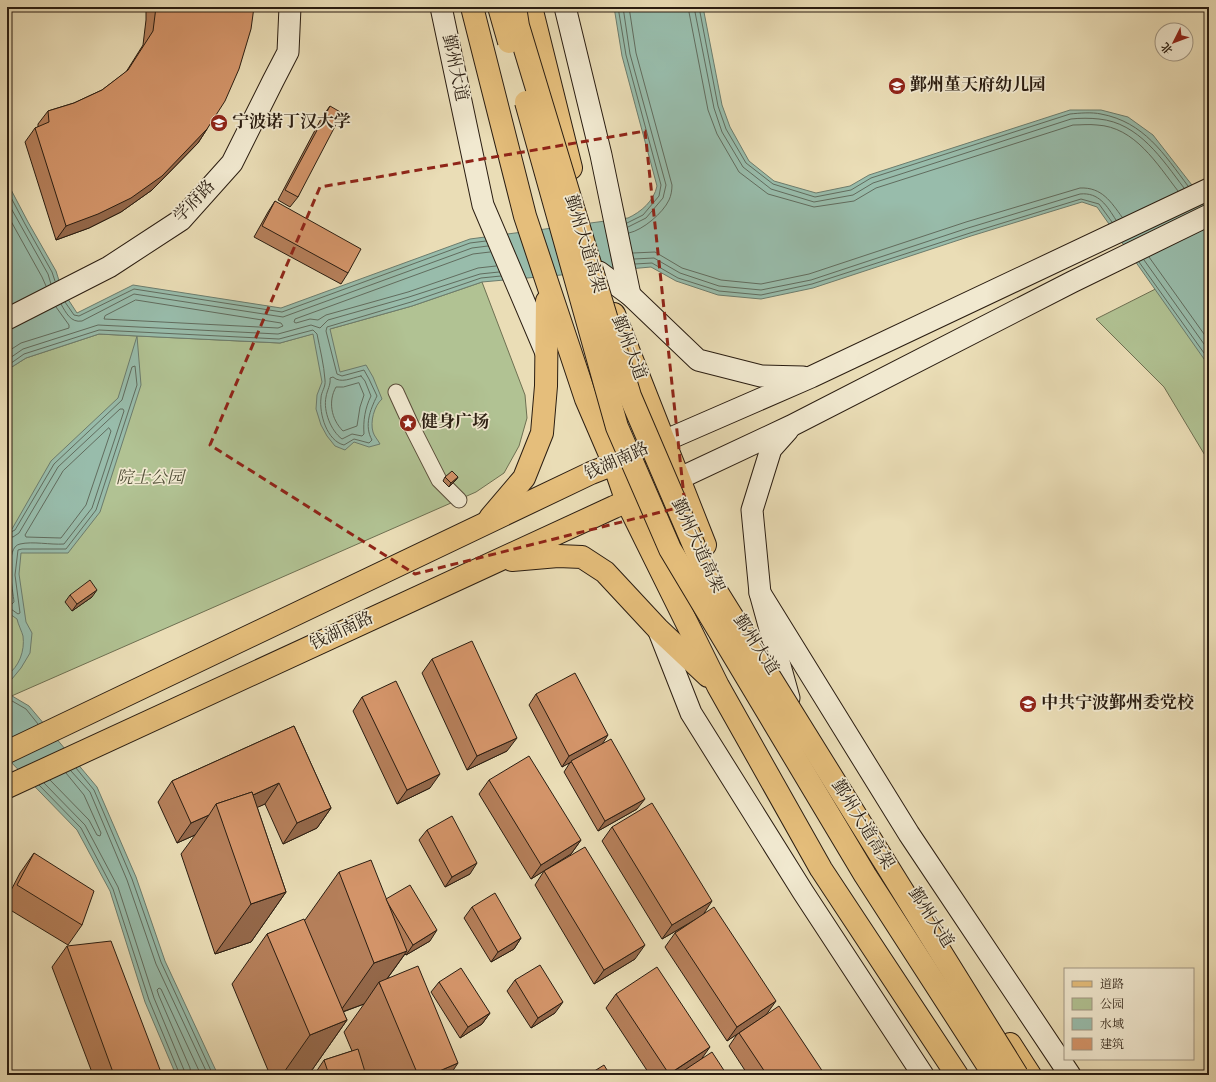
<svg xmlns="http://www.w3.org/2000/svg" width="1216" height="1082" font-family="'Sorts Mill Goudy','Noto Serif SC',serif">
<rect width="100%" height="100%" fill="#eaddb6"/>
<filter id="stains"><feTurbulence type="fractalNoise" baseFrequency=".005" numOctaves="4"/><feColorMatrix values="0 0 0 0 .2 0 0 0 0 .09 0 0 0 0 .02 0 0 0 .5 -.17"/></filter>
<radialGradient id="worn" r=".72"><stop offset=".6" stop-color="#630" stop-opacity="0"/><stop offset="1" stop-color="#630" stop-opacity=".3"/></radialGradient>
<g fill="#b1c293" stroke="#6e7052">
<path d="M1209 262V462L1164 387 1096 319Z"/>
<path d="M482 282 525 395 527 418 519 446 504 473 476 492 7 698V370L26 358 99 334 280 343 412 306Z"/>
</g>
<g fill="#98bcab" stroke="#6c7c6d">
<path d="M614 7H703L722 105 730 127 749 161 774 181 816 193 850 186 869 175 1070 110H1101L1128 117 1153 135 1209 207V366L1097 207 1082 202 971 236 813 288 761 299 718 295 676 281 651 267 482 282 412 306 330 329 340 372 366 365 373 377 382 399C374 406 370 422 373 432 374 436 378 440 380 444L369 447 354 442 345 450 335 446 327 436 321 425 316 409 317 395 322 382 313 334 280 343 137 336 141 385 100 512 68 553H21L19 574 26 622 32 633 30 653 21 668 7 685V675C19 667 25 651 23 636 22 632 18 624 17 619L7 612V524L12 529 51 461 118 398 137 336 99 334 26 358 7 370V182L28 222 56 271 62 290 77 313 133 285 281 308 470 239 628 218C641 212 654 201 657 186L622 56Z"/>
<path d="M7 693 29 706 97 787 136 877 165 961 218 1075H176L145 1002 110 891 77 830 7 758Z"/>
</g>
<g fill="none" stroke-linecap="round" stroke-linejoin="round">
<g stroke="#616c5e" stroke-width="1">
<path d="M618 7 626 55 661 185 659 196 643 215 627 223"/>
<path d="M623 7 630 54 666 185 663 198 646 218 628 227"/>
<path d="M688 7 708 110 717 134 739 172 768 194 814 207 854 201 876 188 1073 125C1081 125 1089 124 1097 125 1135 127 1157 164 1178 191"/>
<path d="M694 7 714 108 722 132 743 167 771 189 814 202 853 195 873 183 1071 119C1080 118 1090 118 1099 119 1139 123 1162 159 1184 188"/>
<path d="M699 7 718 106 726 129 746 163 773 184 815 197 851 190 871 178 1070 114C1080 113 1092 112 1101 114 1144 122 1164 154 1188 186"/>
<path d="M7 190 25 224 52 272 55 281"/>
<path d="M7 201 48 274 51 284"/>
<path d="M7 214 42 277 46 286"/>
<path d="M629 233C643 230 663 213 669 200 671 196 672 190 672 185L636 53 629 7"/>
<path d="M490 252 473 254 295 319 294 322 296 323 310 319 318 320 326 315 408 292 478 268 496 266"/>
<path d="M633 253 655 252 682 268 721 280 761 284 809 274 966 222 1080 188C1102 187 1111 202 1122 217"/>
<path d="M1149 257 1209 341"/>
<path d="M634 259 654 258 680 273 719 286 761 290 811 280 968 228 1080 194C1099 192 1107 206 1116 220"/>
<path d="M1144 260 1209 351"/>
<path d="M1139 262 1209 360"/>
<path d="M635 264 652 263 678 278 719 291 761 295 812 284 970 233 1081 199 1099 204 1112 222"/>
<path d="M136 300 281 323 283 326 278 328 104 319 105 316Z"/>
<path d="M65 302 74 315 79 316 134 289 282 312 470 243 486 241"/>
<path d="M61 304C66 313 71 323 82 321L134 294 283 317 472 248 488 246"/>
<path d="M7 352 21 343 69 328V325L56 307"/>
<path d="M7 360 23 349 98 325 278 334 311 325 320 328 328 320 409 297 480 274 499 272"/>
<path d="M7 366 24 354 99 330 279 339 313 330 317 334C320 349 324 365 325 380 326 387 321 392 321 398 319 414 327 441 344 445L354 439 369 443 372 440C364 426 370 410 377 396L369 379 364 370 342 376 337 374 326 331 327 327 411 302 481 278 501 276"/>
<path d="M361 376 365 381 371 396C365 408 363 421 364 434L362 436 352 434 342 439C331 431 323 411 326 397 327 390 331 385 330 378L333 377C341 384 351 378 361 376Z"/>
<path d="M359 383 364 395 360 407 357 426 343 431C331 419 328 401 336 387H343Z"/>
<path d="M109 428 111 431 86 505 61 538 26 537 25 535 63 471Z"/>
<path d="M7 530 11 532 15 530 54 464 122 400 132 367 135 366 137 385 96 510 66 549H22L18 550 15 575 20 613 18 614 11 609 7 608"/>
<path d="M7 536 13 537 19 533 58 467 120 409H123L124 411 92 508 64 544C50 545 33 541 20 544 4 547 13 591 14 602L12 604 7 603"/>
<path d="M7 698 26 709 38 724"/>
<path d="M76 768 94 790 132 879 161 962 213 1075"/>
<path d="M71 771 90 792 127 880 156 964 208 1075"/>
<path d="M50 780 89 820 97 835 100 836 101 833 84 795 66 773"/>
<path d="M44 783 85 825 118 887 154 998 184 1070 185 1075"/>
<path d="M39 785 81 828 113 889 149 1000 180 1075"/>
<path d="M191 1075 190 1068 159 996 157 990 159 988 161 989 201 1075"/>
</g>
<defs>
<path id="street" d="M396 392 412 427 439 480 459 500"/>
<g id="secondary">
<path d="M441 7 483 205 546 353"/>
<path d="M565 7 601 155 630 295"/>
<path d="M599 272 630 295 698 360 761 376 803 377"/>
<path d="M7 319 109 267 181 220 232 163 273 81 288 52 290 7"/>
<path d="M788 430 771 449 752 510 760 593 789 698"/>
<path d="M664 441 811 377 1209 189"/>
<path d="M678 479 791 426 1072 282 1209 215"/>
<path d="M760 593 909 834 1070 1075"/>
<path d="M658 629 691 713 803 892 923 1075"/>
</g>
<g id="primary">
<path d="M472 7 525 216 586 399 614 464 627 502 718 686 821 869 957 1075"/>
<path d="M531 7 571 168"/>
<path d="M614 314 705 545"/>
<path d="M490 518 524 478 542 433 546 386 547 301"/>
<path d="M512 560 558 556 582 557 605 572 658 629 708 676"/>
<path d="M7 752 591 473 614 464 664 441"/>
<path d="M7 787 614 507 640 496"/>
<path d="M1010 1044 1030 1075"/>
</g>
</defs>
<use href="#street" stroke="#5a4d3a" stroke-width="17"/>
<use href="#secondary" stroke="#2a1d11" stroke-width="23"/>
<use href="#primary" stroke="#2a1d11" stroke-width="24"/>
<use href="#street" stroke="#f1e9d0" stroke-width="15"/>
<use href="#secondary" stroke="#f1e9d0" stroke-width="21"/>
<use href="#primary" stroke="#e5be7b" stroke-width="22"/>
<defs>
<g id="highway-bridge">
<path d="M499 7 509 42"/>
<path d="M515 7 518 26 630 396 707 576 1017 1075"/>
<path d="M526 102 617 427 670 549 865 875 994 1075"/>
</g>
</defs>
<use href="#highway-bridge" stroke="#2a1d11" stroke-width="24" stroke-linecap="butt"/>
<use href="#highway-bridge" stroke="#e5be7b" stroke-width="22"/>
</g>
<g fill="#b57f5a" stroke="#2a1d11">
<path d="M146 7H254L207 129 198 143 152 190 121 212 89 228 56 240 25 142 35 128 38 127V124L48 111 74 103 102 90 126 72 143 45 146 20Z"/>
<path d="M330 106 298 197 290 207 278 200 322 117Z"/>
<path d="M275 201 348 273 341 284 254 237 268 212Z"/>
<path d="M445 477H458L456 480 449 487 443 481Z"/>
<path d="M70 595 92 597 72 611 65 602Z"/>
<path d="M432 659 507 751 467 770 422 673Z"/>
<path d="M536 694 602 744 637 809 598 831 564 772 571 761 562 767 529 705Z"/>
<path d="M362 697 430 788 397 804 353 711Z"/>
<path d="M294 726 331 808 317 828 283 844 265 804 257 807 286 892 251 942 215 954 181 854 195 835 177 843 158 802 172 781Z"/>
<path d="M489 780 581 840 571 854 531 879 479 794Z"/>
<path d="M612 827 703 915 766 1014 825 1075H748L729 1046 738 1033 727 1041 665 947 675 933 702 916 662 939 602 841Z"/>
<path d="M427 830 470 874 445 887 419 840Z"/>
<path d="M34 853 82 925 68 945 7 908V898L20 873Z"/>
<path d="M544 871 635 959 594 984 535 885Z"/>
<path d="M339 872 386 899 430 941 406 955 405 954 387 979 450 1075H314L324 1060 352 1051 344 1032 364 1004 343 1012 347 1020 312 1070 299 1075H270L232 984 267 934 305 920Z"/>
<path d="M472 907 521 938 514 949 491 962 464 918Z"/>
<path d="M67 946 162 1075H93L52 967Z"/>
<path d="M515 980 555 1013 531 1028 507 991Z"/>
<path d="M439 982 490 1013 482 1024 460 1038 431 992Z"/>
<path d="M616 994 701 1060 727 1075H650L606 1008Z"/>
</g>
<g fill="#94684a" stroke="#2a1d11">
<path d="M207 129 198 143 152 190 121 212 89 228 56 240 66 226Z"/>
<path d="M458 477 456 480 449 487 451 483Z"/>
<path d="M97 590 92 597 72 611 77 604Z"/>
<path d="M608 735 601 746 562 767 569 756Z"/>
<path d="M517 738 507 751 467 770 477 756Z"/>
<path d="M440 774 430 788 397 804 407 790Z"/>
<path d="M279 783 265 804 223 823 219 811Z"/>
<path d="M645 799 637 809 598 831 605 821Z"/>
<path d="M331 808 317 828 283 844 297 823Z"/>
<path d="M209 815 195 835 177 843 191 823Z"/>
<path d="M581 840 571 854 531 879 541 865Z"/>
<path d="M477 863 470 874 445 887 452 877Z"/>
<path d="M286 892 251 942 215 954 251 904Z"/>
<path d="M712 901 703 915 662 939 672 925Z"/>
<path d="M437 930 430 941 406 955 413 945Z"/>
<path d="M521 938 514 949 491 962 498 952Z"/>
<path d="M645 945 635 959 594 984 604 970Z"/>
<path d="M407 951 381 987 379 982 364 1004 339 1013 374 963Z"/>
<path d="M776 1001 766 1015 727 1041 737 1027Z"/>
<path d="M563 1002 555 1013 531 1028 538 1018Z"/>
<path d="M490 1013 482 1024 460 1038 468 1027Z"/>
<path d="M347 1020 312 1070 299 1075H282L310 1035Z"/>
<path d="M710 1047 700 1061 679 1075H668Z"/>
<path d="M458 1063 450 1075H430Z"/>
</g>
<g fill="#d39469" stroke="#2a1d11">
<path d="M156 7H254L251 29 239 69 225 101 207 129 162 176 131 198 98 214 66 226 35 128 49 122 48 111 74 103 102 90 128 70 153 31Z"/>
<path d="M330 106 342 113 298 197 285 190Z"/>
<path d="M275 201 361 249 348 273 262 226Z"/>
<path d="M452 471 458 477 451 483 445 477Z"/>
<path d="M90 580 97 590 77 604 70 595Z"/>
<path d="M472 641 517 738 477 756 432 659Z"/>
<path d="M575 673 608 735 569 756 536 694Z"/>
<path d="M396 681 440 774 407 790 362 697Z"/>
<path d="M294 726 331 808 297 823 279 783 253 795 252 792 216 804 209 815 191 823 172 781Z"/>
<path d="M611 739 645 799 605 821 571 761Z"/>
<path d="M529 756 581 840 541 865 489 780Z"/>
<path d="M252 792 286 892 251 904 216 804Z"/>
<path d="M652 803 712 901 672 925 612 827Z"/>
<path d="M452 816 477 863 452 877 427 830Z"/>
<path d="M585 847 645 945 604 970 544 871Z"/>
<path d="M34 853 94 891 82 925 17 885Z"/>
<path d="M371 860 407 951 374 963 339 872Z"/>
<path d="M410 885 437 930 413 945 389 905 386 899Z"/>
<path d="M495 893 521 938 498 952 472 907Z"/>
<path d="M714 907 776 1001 737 1027 675 933Z"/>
<path d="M304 919 347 1020 310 1035 267 934Z"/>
<path d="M111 941 162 1075H114L67 946Z"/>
<path d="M540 965 563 1002 538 1018 515 980Z"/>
<path d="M418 966 458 1063 430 1075H418L379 982Z"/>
<path d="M657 967 710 1047 669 1074 616 994Z"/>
<path d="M461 968 490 1013 468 1027 439 982Z"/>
<path d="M779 1006 825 1075H767L739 1033Z"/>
<path d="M358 1049 366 1075H329L324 1060Z"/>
<path d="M712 1052 727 1075H677Z"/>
<path d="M604 1065 610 1075H588Z"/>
</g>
<path fill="none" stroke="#8f2418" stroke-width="3" stroke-dasharray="8 5" stroke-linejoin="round" d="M645 131 685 506 415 574 210 445 320 187Z"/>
<defs>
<symbol id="school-disc" viewBox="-11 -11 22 22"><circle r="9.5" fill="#8f2418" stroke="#f1e9d0"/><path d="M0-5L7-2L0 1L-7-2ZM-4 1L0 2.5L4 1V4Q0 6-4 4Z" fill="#fff"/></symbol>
<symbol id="university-disc" viewBox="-11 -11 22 22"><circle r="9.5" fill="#8f2418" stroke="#f1e9d0"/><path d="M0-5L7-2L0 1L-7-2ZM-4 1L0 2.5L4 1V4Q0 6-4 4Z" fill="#fff"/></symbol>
<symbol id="sight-disc" viewBox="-11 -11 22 22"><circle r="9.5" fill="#8f2418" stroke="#f1e9d0"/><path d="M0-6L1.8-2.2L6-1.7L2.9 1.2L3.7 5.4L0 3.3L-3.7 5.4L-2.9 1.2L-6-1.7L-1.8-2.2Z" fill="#fff"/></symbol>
</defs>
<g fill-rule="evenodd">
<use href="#school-disc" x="887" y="76" width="20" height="20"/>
<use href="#university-disc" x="209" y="113" width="20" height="20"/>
<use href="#sight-disc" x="398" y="413" width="20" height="20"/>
<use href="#university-disc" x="1018" y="694" width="20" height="20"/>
</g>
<g text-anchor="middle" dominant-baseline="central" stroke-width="3.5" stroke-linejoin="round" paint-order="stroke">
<g font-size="17" fill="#2a1d11" stroke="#f1e9d0">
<text transform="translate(454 68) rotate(78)">鄞州大道</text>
<text transform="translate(195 202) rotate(-46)">学府路</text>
<text transform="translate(584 244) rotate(73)">鄞州大道高架</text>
<text transform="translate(628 348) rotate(69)">鄞州大道</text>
<text transform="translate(617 462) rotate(-24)">钱湖南路</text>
<text transform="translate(697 546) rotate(65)">鄞州大道高架</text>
<text transform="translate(342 632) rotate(-25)">钱湖南路</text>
<text transform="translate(755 645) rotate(57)">鄞州大道</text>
<text transform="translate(862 825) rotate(58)">鄞州大道高架</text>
<text transform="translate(930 918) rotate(57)">鄞州大道</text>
</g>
<g font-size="17" font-weight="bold" fill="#2a1d11" stroke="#f1e9d0" text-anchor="start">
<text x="910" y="86">鄞州堇天府幼儿园</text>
<text x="232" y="123">宁波诺丁汉大学</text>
<text x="421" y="423">健身广场</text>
<text x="1041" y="704">中共宁波鄞州委党校</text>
</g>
<g font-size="17" font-style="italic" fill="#524f38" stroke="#f1e9d0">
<text x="150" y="479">院士公园</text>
</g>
</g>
<rect width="1216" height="1082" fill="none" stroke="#eaddb6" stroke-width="24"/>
<rect x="8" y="8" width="1200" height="1066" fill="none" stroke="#2a1d11" stroke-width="2"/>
<rect x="12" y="12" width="1192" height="1058" fill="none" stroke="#2a1d11"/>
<rect x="1064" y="968" width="130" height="92" fill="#f1e9d0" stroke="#a19784"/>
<rect x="1072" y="981" width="20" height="6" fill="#e5be7b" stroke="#a19784"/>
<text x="1100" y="988" font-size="12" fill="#2a1d11">道路</text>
<rect x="1072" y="998" width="20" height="12" fill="#b1c293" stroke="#a19784"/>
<text x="1100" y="1008" font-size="12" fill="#2a1d11">公园</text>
<rect x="1072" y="1018" width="20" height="12" fill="#98bcab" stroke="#a19784"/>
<text x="1100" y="1028" font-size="12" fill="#2a1d11">水域</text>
<rect x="1072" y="1038" width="20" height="12" fill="#d39469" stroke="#a19784"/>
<text x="1100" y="1048" font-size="12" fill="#2a1d11">建筑</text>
<g transform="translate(1174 42) rotate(228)"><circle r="19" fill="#f1e9d0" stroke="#a19784"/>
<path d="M0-3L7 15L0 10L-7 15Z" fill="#8f2418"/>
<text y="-6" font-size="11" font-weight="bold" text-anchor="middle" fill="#2a1d11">北</text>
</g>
<rect width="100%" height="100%" filter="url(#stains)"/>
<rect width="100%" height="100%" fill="url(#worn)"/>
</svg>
